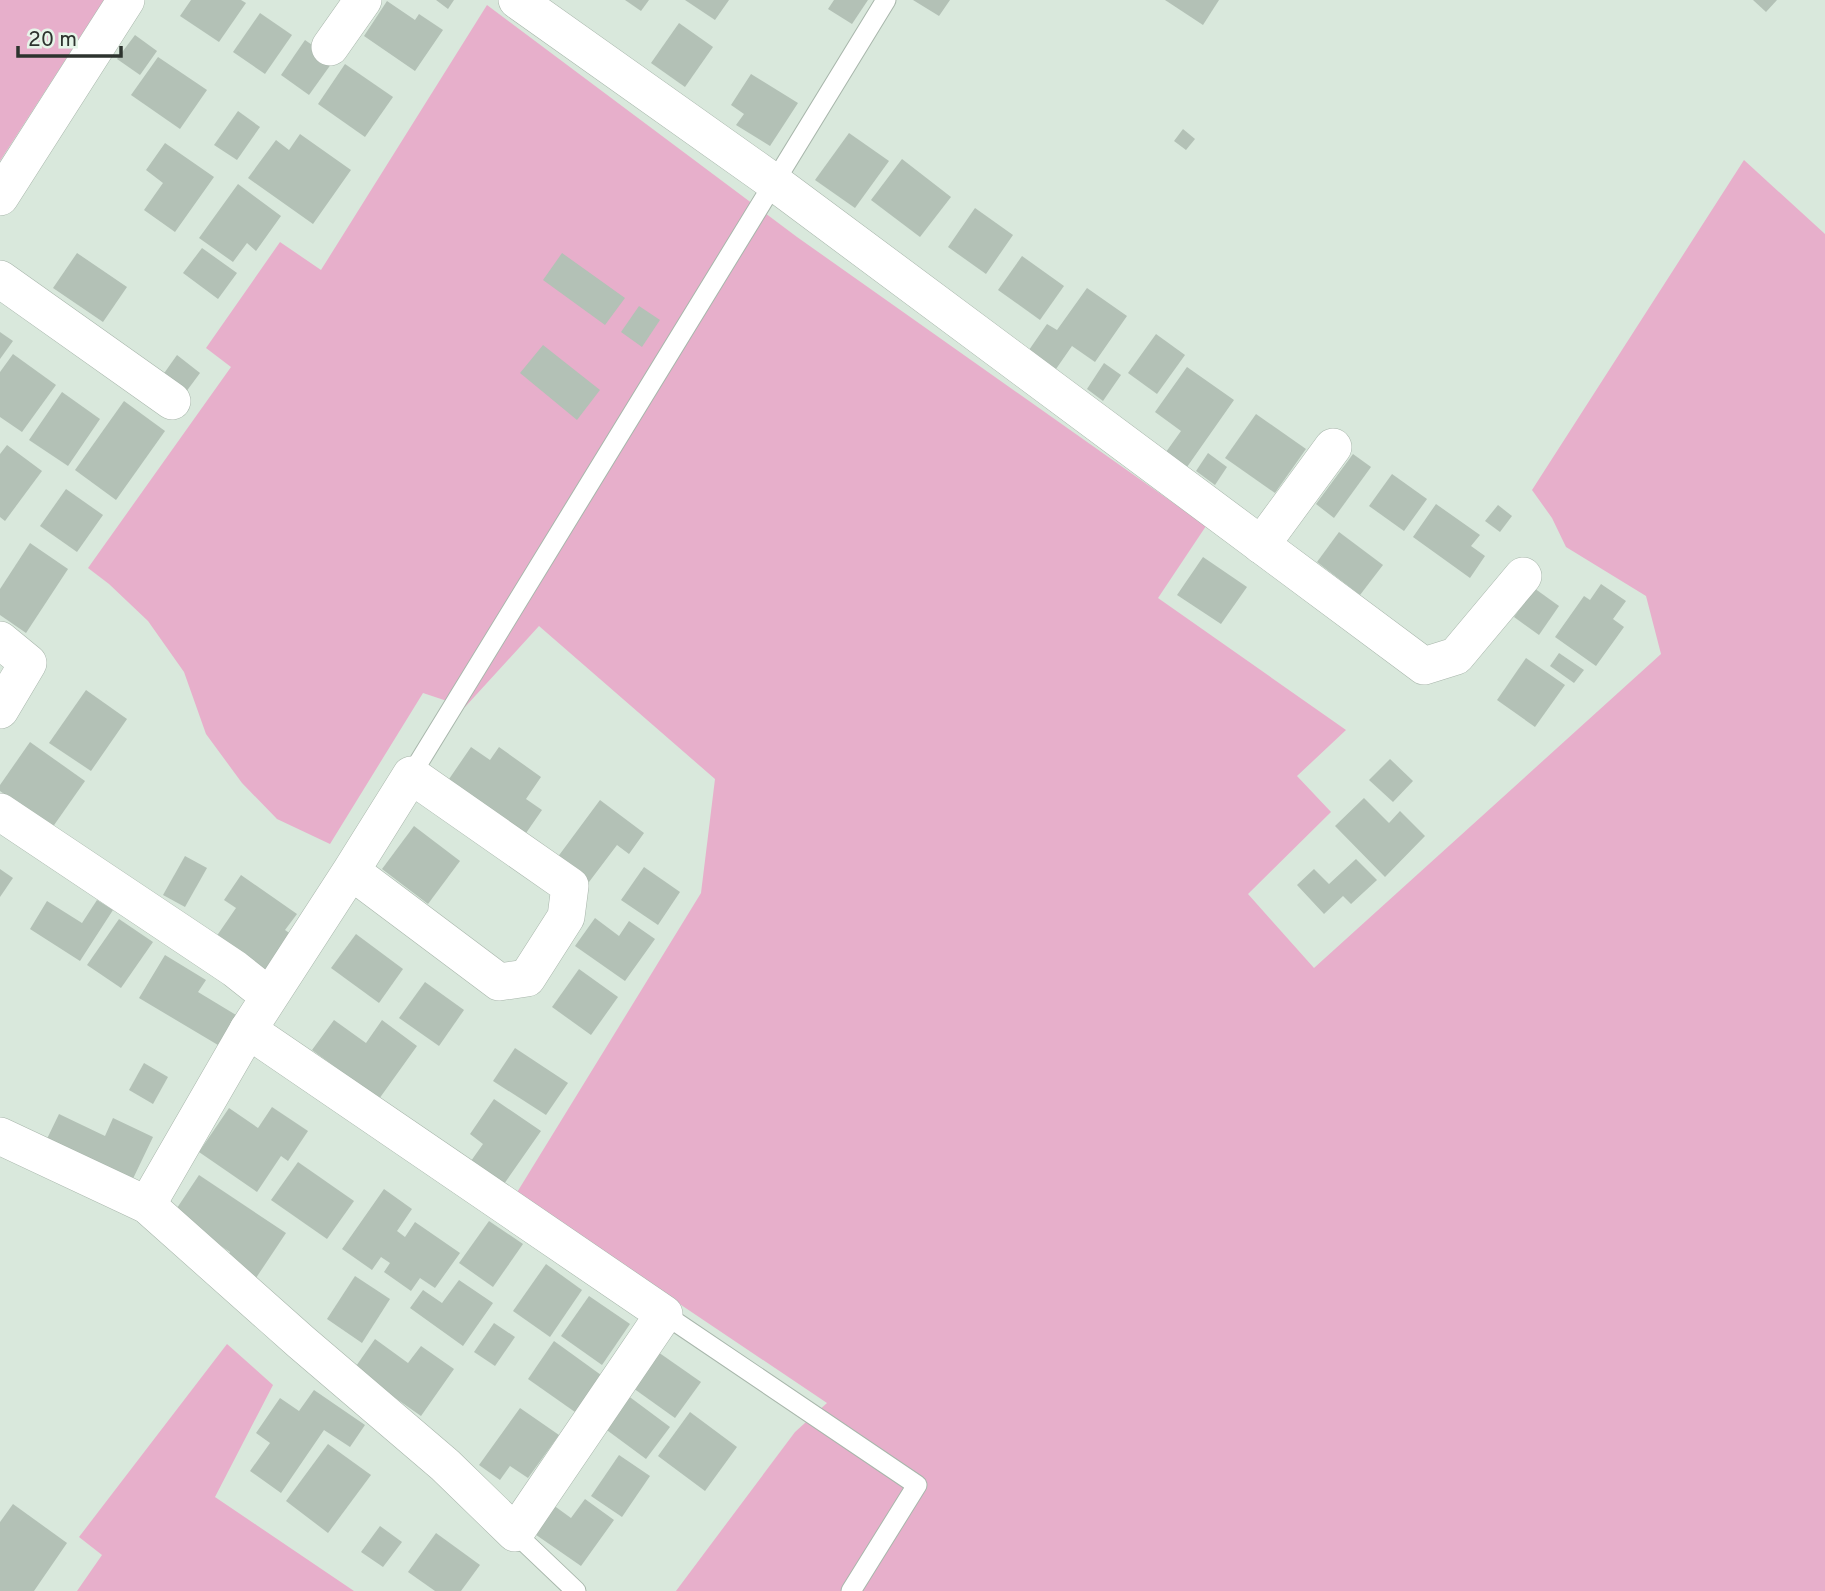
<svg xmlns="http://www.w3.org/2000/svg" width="1825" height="1591" font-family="Overpass,sans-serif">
<rect width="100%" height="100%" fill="#d9e8dc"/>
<g fill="#e7afcb">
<path d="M0 0H104L0 161Z"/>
<path d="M487 5 797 237 1206 526 1158 598 1346 730 1297 776 1331 812 1248 894 1314 968 1661 654 1646 596 1566 547 1552 518 1532 490 1744 160 1825 234V1591H676L795 1432 827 1403 516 1194 701 893 715 779 539 626 465 707 423 693 330 844 277 819 242 783 206 734 184 672 148 621 109 584 88 568 231 367 206 348 280 242 321 270Z"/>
<path d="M227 1344 273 1385 215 1497 354 1591H77L102 1555 79 1537Z"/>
</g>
<g fill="#b3c1b6">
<path d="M191 0H241L246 3 219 42 180 16Z"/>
<path d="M436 0H454L448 9Z"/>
<path d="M625 0H649L641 11Z"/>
<path d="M685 0H729L715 20Z"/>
<path d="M834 0H868L852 24 828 9Z"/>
<path d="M913 0H950L939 16Z"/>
<path d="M1165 0H1219L1203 25Z"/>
<path d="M1753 0H1777L1766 12Z"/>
<path d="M387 1 415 20 419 14 443 30 415 71 364 36Z"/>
<path d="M260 13 292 35 265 74 233 52Z"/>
<path d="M679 23 713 47 685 87 651 63Z"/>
<path d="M135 35 157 51 140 75 117 59Z"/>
<path d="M305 40 334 60 309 95 281 75Z"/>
<path d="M158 57 207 90 180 129 131 95Z"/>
<path d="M345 64 393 97 365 137 318 104Z"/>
<path d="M751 74 798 103 770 146 736 125 744 114 731 105Z"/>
<path d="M238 111 260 127 237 160 214 145Z"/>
<path d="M1183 129 1195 139 1186 150 1174 141Z"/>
<path d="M849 133 889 161 855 208 815 180Z"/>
<path d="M300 134 351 170 313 224 248 178 276 140 289 150Z"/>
<path d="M165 143 214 177 175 232 144 210 163 183 146 170Z"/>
<path d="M902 159 951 197 920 237 871 200Z"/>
<path d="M238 184 281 216 256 251 247 243 233 262 199 238Z"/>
<path d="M975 208 1013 235 986 274 948 247Z"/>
<path d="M202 248 237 273 218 299 183 273Z"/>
<path d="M77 253 127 287 103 322 53 288Z"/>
<path d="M562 253 625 298 605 325 543 280Z"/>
<path d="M1022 256 1064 286 1040 320 998 290Z"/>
<path d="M1087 288 1127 316 1095 362 1072 346 1056 369 1029 350 1047 324 1057 330Z"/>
<path d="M639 306 660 320 642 347 621 332Z"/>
<path d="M0 332 13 341 0 359Z"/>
<path d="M1156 334 1185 355 1157 394 1128 373Z"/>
<path d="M543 345 600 390 577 420 520 373Z"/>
<path d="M13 354 56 385 22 432 0 417V372Z"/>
<path d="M177 355 200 373 183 396 160 379Z"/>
<path d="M1104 363 1121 375 1103 401 1087 389Z"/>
<path d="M1187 367 1234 400 1187 467 1166 452 1181 431 1155 412Z"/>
<path d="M62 392 100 419 68 466 29 440Z"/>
<path d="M124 401 165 431 116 500 75 470Z"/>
<path d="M1256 414 1306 449 1275 493 1225 458Z"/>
<path d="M7 445 42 471 5 521 0 517V454Z"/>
<path d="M1208 453 1227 467 1215 485 1196 471Z"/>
<path d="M1353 454 1371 467 1334 518 1316 504Z"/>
<path d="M1392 474 1427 499 1404 531 1369 506Z"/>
<path d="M66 489 103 515 77 552 40 526Z"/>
<path d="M1436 504 1480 535 1471 546 1485 556 1470 578 1413 537Z"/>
<path d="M1498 505 1512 516 1500 532 1485 521Z"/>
<path d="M1339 532 1383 565 1360 595 1317 562Z"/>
<path d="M30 543 68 569 26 633 0 615V589Z"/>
<path d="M1203 557 1247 587 1221 624 1177 595Z"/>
<path d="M1601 584 1626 601 1613 619 1624 627 1596 666 1555 637 1584 596 1590 600Z"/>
<path d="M1534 588 1559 606 1539 635 1514 617Z"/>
<path d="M1559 653 1584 670 1574 683 1550 666Z"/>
<path d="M1526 658 1565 685 1535 727 1497 700Z"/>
<path d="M86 690 127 719 91 771 49 743Z"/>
<path d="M30 742 85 781 52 828 0 791V785Z"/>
<path d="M471 747 490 760 499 747 541 777 526 799 542 810 524 836 447 782Z"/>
<path d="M1390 759 1413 781 1393 802 1369 780Z"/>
<path d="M1364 798 1389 823 1400 811 1425 836 1385 877 1335 826Z"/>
<path d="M600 800 644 833 629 854 617 845 589 882 557 858Z"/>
<path d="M414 826 460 861 428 904 382 869Z"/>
<path d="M185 856 207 868 185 907 163 895Z"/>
<path d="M1356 859 1377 880 1351 904 1343 896 1324 914 1297 885 1314 869 1329 884Z"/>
<path d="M644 867 680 892 658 925 621 900Z"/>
<path d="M0 869 13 878 0 897Z"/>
<path d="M241 875 297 914 285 930 295 937 270 974 216 937 236 908 224 900Z"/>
<path d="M97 900 113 910 80 961 30 929 47 901 82 923Z"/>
<path d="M595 918 619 936 629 921 655 939 625 981 575 946Z"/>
<path d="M119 919 153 942 121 988 87 965Z"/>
<path d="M356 934 403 969 379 1003 331 968Z"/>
<path d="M165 955 206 980 198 992 241 1018 223 1048 139 998Z"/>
<path d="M579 969 618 997 591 1035 552 1007Z"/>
<path d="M425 982 464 1010 439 1046 399 1018Z"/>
<path d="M334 1020 366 1043 382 1020 417 1046 379 1099 312 1050Z"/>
<path d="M515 1048 568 1083 546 1115 493 1081Z"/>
<path d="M144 1063 168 1077 153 1104 129 1090Z"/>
<path d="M494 1099 541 1131 504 1184 471 1161 483 1144 470 1134Z"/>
<path d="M272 1107 308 1131 288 1161 281 1156 257 1192 199 1152 229 1108 258 1128Z"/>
<path d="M59 1114 105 1136 113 1118 153 1137 129 1187 44 1145Z"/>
<path d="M298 1162 354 1201 327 1239 271 1200Z"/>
<path d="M199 1175 286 1233 254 1281 224 1261 230 1252 173 1214Z"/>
<path d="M384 1189 412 1209 397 1231 405 1237 415 1222 460 1253 435 1288 420 1278 411 1291 384 1272 390 1263 381 1257 372 1270 342 1249Z"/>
<path d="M489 1221 523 1244 493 1287 459 1263Z"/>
<path d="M546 1264 582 1290 550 1337 513 1311Z"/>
<path d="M355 1276 390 1299 362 1343 327 1319Z"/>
<path d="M459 1280 493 1303 463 1346 410 1308 423 1290 442 1303Z"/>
<path d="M589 1296 630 1324 602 1365 561 1336Z"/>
<path d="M494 1323 515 1337 495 1366 474 1352Z"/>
<path d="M375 1339 408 1363 421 1346 454 1369 421 1416 354 1369Z"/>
<path d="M554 1341 601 1375 575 1412 528 1379Z"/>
<path d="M658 1352 701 1382 675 1418 633 1388Z"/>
<path d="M314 1390 365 1425 350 1447 324 1430 281 1493 250 1471 270 1443 256 1433 280 1398 299 1411Z"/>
<path d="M623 1392 670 1427 646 1459 600 1425Z"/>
<path d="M520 1408 559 1435 528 1478 510 1466 500 1480 479 1465Z"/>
<path d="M690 1412 737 1447 705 1491 658 1456Z"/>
<path d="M328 1444 371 1475 328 1533 286 1501Z"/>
<path d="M619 1455 650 1476 622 1517 591 1496Z"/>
<path d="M585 1499 614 1520 581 1566 529 1530 549 1502 571 1518Z"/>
<path d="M13 1504 67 1543 34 1591H0V1522Z"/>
<path d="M380 1526 402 1542 383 1567 361 1552Z"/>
<path d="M436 1533 480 1565 461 1591H435L408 1572Z"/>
</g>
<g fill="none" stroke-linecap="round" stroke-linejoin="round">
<defs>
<g id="lane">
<path d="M411 775 886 0"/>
<path d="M664 1314 917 1485 851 1591"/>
<path d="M515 1533 576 1591"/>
</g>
<g id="street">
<path d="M517 0 775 183 1424 666 1456 656 1523 576"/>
<path d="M330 47 363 0"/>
<path d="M0 197 126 0"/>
<path d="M0 279 172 401"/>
<path d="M1261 545 1333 447"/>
<path d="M0 640 28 663 0 710"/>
<path d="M0 812 235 969 269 996"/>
<path d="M0 1136 147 1205 301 1342 445 1465 515 1533 664 1314 248 1030"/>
<path d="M147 1205 248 1030 351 871 411 775 570 886 566 917 527 978 499 982 351 871"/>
</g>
</defs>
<use href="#lane" stroke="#a8b6ab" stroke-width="21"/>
<use href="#street" stroke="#a8b6ab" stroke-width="38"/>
<use href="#lane" stroke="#fff" stroke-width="19"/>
<use href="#street" stroke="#fff" stroke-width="37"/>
</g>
<path d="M18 46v10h103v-10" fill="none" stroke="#2d332e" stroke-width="3.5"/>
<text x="28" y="46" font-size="21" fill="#2d332e" stroke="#e6f5e9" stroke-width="5" paint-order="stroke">20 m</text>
</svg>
